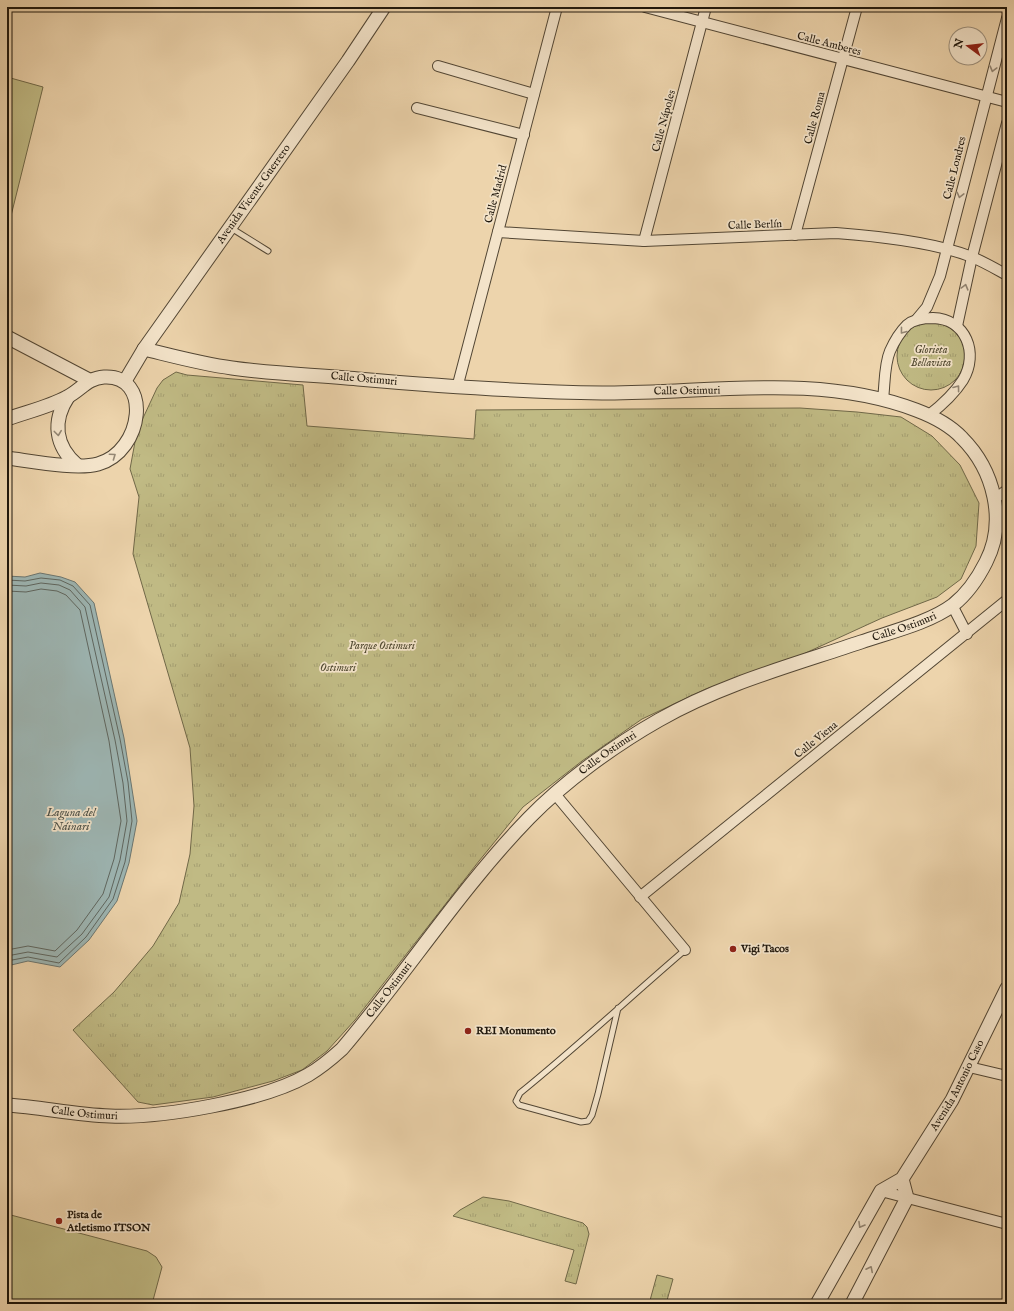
<svg xmlns="http://www.w3.org/2000/svg" width="1014" height="1311" font-family="'IM FELL English',serif">
<defs>
<pattern id="grass-tufts" width="24" height="20" patternUnits="userSpaceOnUse"><rect width="24" height="20" fill="#c0ba84"/><path d="M3 7l-1-3M5 7V3M7 7l1-3M15 17l-1-3M17 17v-4M19 17l1-3" fill="none" stroke="#a59f71"/></pattern>
</defs>
<rect width="100%" height="100%" fill="#edd4ac"/>
<filter id="stains"><feTurbulence type="fractalNoise" baseFrequency=".005" numOctaves="4"/><feColorMatrix values="0 0 0 0 .2 0 0 0 0 .09 0 0 0 0 .02 0 0 0 .5 -.17"/></filter>
<radialGradient id="worn" r=".72"><stop offset=".6" stop-color="#630" stop-opacity="0"/><stop offset="1" stop-color="#630" stop-opacity=".3"/></radialGradient>
<g fill="url(#grass-tufts)" stroke="#706848">
<circle cx="931" cy="356" r="34"/>
<path d="M176 372 187 375 303 385 307 426 474 439 476 410 800 408 857 412 901 417 932 436 960 465 979 503 976 546 961 579 937 597 882 618 799 656 706 689 642 719 582 761 523 807 479 861 355 1020 327 1051 302 1070 273 1081 213 1097 153 1105 138 1102 73 1030 114 992 153 946 179 903 190 854 194 806 190 748 133 554 139 497 130 469 137 431 157 388 163 380Z"/>
<path d="M483 1197 509 1201 583 1223 587 1227 589 1234 576 1284 565 1281 574 1250 453 1216 460 1210Z"/>
<path d="M657 1275 673 1279 666 1304H649Z"/>
</g>
<g fill="#c0ba84" stroke="#706848">
<path d="M7 77 43 87 7 232Z"/>
<path d="M7 1214 147 1251 156 1257 162 1267 152 1304H7Z"/>
</g>
<path fill="#9db6b4" stroke="#6b7671" d="M40 573 61 577 75 582 94 603 124 738 137 821 129 863 117 901 89 940 60 967 28 961 7 966V576L25 577Z"/>
<g fill="none" stroke-linecap="round" stroke-linejoin="round">
<g stroke="#5e6660" stroke-width="1">
<path d="M7 580 25 581 41 578 60 580 73 586 90 605 120 739 128 782 132 821 125 862 113 899 86 937 59 963 28 957 7 961"/>
<path d="M7 585 26 586 41 583 59 585 70 590 85 607 115 740 123 783 127 821 120 860 109 897 82 934 57 957 28 952 7 956"/>
<path d="M7 591 26 592 41 589 57 591 66 595 80 610 109 741 121 821 114 859 103 894 77 930 55 951 28 946 7 950"/>
</g>
<defs>
<g id="service">
<path d="M231 228 268 251"/>
<path d="M618 1008 598 1094 592 1115 588 1121 581 1122 519 1105 516 1101 520 1093C577 1047 630 997 685 950"/>
</g>
<g id="minor">
<path d="M645 7 1007 102"/>
<path d="M438 66 534 94"/>
<path d="M417 108 524 135"/>
<path d="M498 232 644 241 836 233C876 236 934 242 972 257 984 262 996 269 1007 275"/>
<path d="M795 235 857 7"/>
<path d="M644 241 706 7"/>
<path d="M917 319 927 307 940 276 1007 18"/>
<path d="M957 326 972 257 1007 123"/>
<path d="M457 388 557 7"/>
<path d="M883 399C885 384 884 365 890 351 894 342 900 332 907 325 914 319 924 318 933 318 966 319 979 353 963 380 954 394 942 405 929 415"/>
<path d="M996 498 1007 490"/>
<path d="M952 605 967 634"/>
<path d="M555 794 685 950"/>
<path d="M640 897 1007 600"/>
<path d="M969 1067 1007 1076"/>
<path d="M881 1191 1007 1224"/>
</g>
<g id="tertiary">
<path d="M7 337 89 380"/>
<path id="s1" d="M125 381 144 349 348 61 384 7"/>
<path d="M68 397C52 421 55 446 77 465"/>
<path d="M7 419C26 412 49 407 67 397 81 390 87 378 104 377 152 374 144 451 98 464 76 470 31 461 7 458"/>
<path id="s2" d="M7 1105C41 1107 75 1115 110 1116 162 1118 263 1101 308 1075 320 1068 331 1059 342 1049 406 974 460 889 529 818 565 781 615 745 659 720 722 684 793 665 861 642 890 632 929 623 953 605 967 594 978 578 986 562 1007 521 994 470 962 438 950 425 932 416 916 410 816 372 705 394 602 393 520 392 439 386 358 379 317 375 274 374 232 368 202 364 173 356 144 349"/>
<path id="s3" d="M817 1304 881 1191 902 1179 952 1100 1007 988"/>
<path d="M852 1304 907 1198 902 1179"/>
</g>
</defs>
<use href="#service" stroke="#524634" stroke-width="7"/>
<use href="#minor" stroke="#524634" stroke-width="12"/>
<use href="#tertiary" stroke="#524634" stroke-width="15"/>
<use href="#service" stroke="#f3e3c9" stroke-width="5"/>
<use href="#minor" stroke="#f3e3c9" stroke-width="10"/>
<use href="#tertiary" stroke="#f3e3c9" stroke-width="13"/>
</g>
<defs><path id="oneway-chevron" d="M-2-3.5L2.5 0L-2 3.5" fill="none" stroke-width="1.6" stroke-linecap="round" stroke-linejoin="round"/></defs>
<g stroke="#948774">
<use href="#oneway-chevron" transform="translate(993 69) rotate(105)"/>
<use href="#oneway-chevron" transform="translate(960 195) rotate(104)"/>
<use href="#oneway-chevron" transform="translate(965 287) rotate(-75)"/>
<use href="#oneway-chevron" transform="translate(903 331) rotate(128)"/>
<use href="#oneway-chevron" transform="translate(957 388) rotate(-53)"/>
<use href="#oneway-chevron" transform="translate(58 433) rotate(83)"/>
<use href="#oneway-chevron" transform="translate(113 456) rotate(-35)"/>
<use href="#oneway-chevron" transform="translate(861 1225) rotate(120)"/>
<use href="#oneway-chevron" transform="translate(870 1269) rotate(-63)"/>
</g>
<g fill="#8f2418" stroke="#f3e3c9" stroke-width="1.5">
<circle cx="733" cy="949" r="4"/>
<circle cx="468" cy="1031" r="4"/>
<circle cx="59" cy="1221" r="4"/>
</g>
<g text-anchor="middle" dominant-baseline="central" stroke-width="3.5" stroke-linejoin="round" paint-order="stroke">
<g font-size="11" fill="#1f170c" stroke="#f3e3c9">
<text transform="translate(829 44) rotate(15)">Calle Amberes</text>
<text transform="translate(815 118) rotate(-75)">Calle Roma</text>
<text transform="translate(664 121) rotate(-75)">Calle Nápoles</text>
<text transform="translate(955 168) rotate(-76)">Calle Londres</text>
<text stroke="none"><textPath href="#s1" startOffset="227">Avenida Vicente Guerrero</textPath></text>
<text transform="translate(496 194) rotate(-75)">Calle Madrid</text>
<text transform="translate(755 225) rotate(-2)">Calle Berlín</text>
<text transform="translate(364 379) rotate(5)">Calle Ostimuri</text>
<text transform="translate(687 391) rotate(-1)">Calle Ostimuri</text>
<text stroke="none"><textPath href="#s2" startOffset="1074">Calle Ostimuri</textPath></text>
<text transform="translate(816 740) rotate(-39)">Calle Viena</text>
<text stroke="none"><textPath href="#s2" startOffset="750">Calle Ostimuri</textPath></text>
<text stroke="none"><textPath href="#s2" startOffset="426">Calle Ostimuri</textPath></text>
<text stroke="none"><textPath href="#s3" startOffset="263">Avenida Antonio Caso</textPath></text>
<text stroke="none"><textPath href="#s2" startOffset="78">Calle Ostimuri</textPath></text>
</g>
<g font-size="11" font-style="italic" fill="#4f4830" stroke="#f3e3c9">
<text x="931" y="350">Glorieta<tspan x="931" dy="13">Bellavista</tspan></text>
<text x="382" y="646">Parque Ostimuri</text>
<text x="338" y="668">Ostimuri</text>
</g>
<g font-size="11" font-weight="bold" fill="#1f170c" stroke="#f3e3c9" text-anchor="start">
<text x="741" y="949">Vigi Tacos</text>
<text x="476" y="1031">REI Monumento</text>
<text x="67" y="1215">Pista de<tspan x="67" dy="13">Atletismo ITSON</tspan></text>
</g>
<g font-size="12" font-style="italic" fill="#4b4f47" stroke="#f3e3c9">
<text x="71" y="812">Laguna del<tspan x="71" dy="14">Náinari</tspan></text>
</g>
</g>
<rect width="1014" height="1311" fill="none" stroke="#edd4ac" stroke-width="24"/>
<rect x="8" y="8" width="998" height="1295" fill="none" stroke="#1f170c" stroke-width="2"/>
<rect x="12" y="12" width="990" height="1287" fill="none" stroke="#1f170c"/>
<g transform="translate(968 46) rotate(285)"><circle r="19" fill="#f3e3c9" stroke="#9e917d"/>
<path d="M0-3L7 15L0 10L-7 15Z" fill="#8f2418"/>
<text y="-6" font-size="11" font-weight="bold" text-anchor="middle" fill="#1f170c">N</text>
</g>
<rect width="100%" height="100%" filter="url(#stains)"/>
<rect width="100%" height="100%" fill="url(#worn)"/>
</svg>
